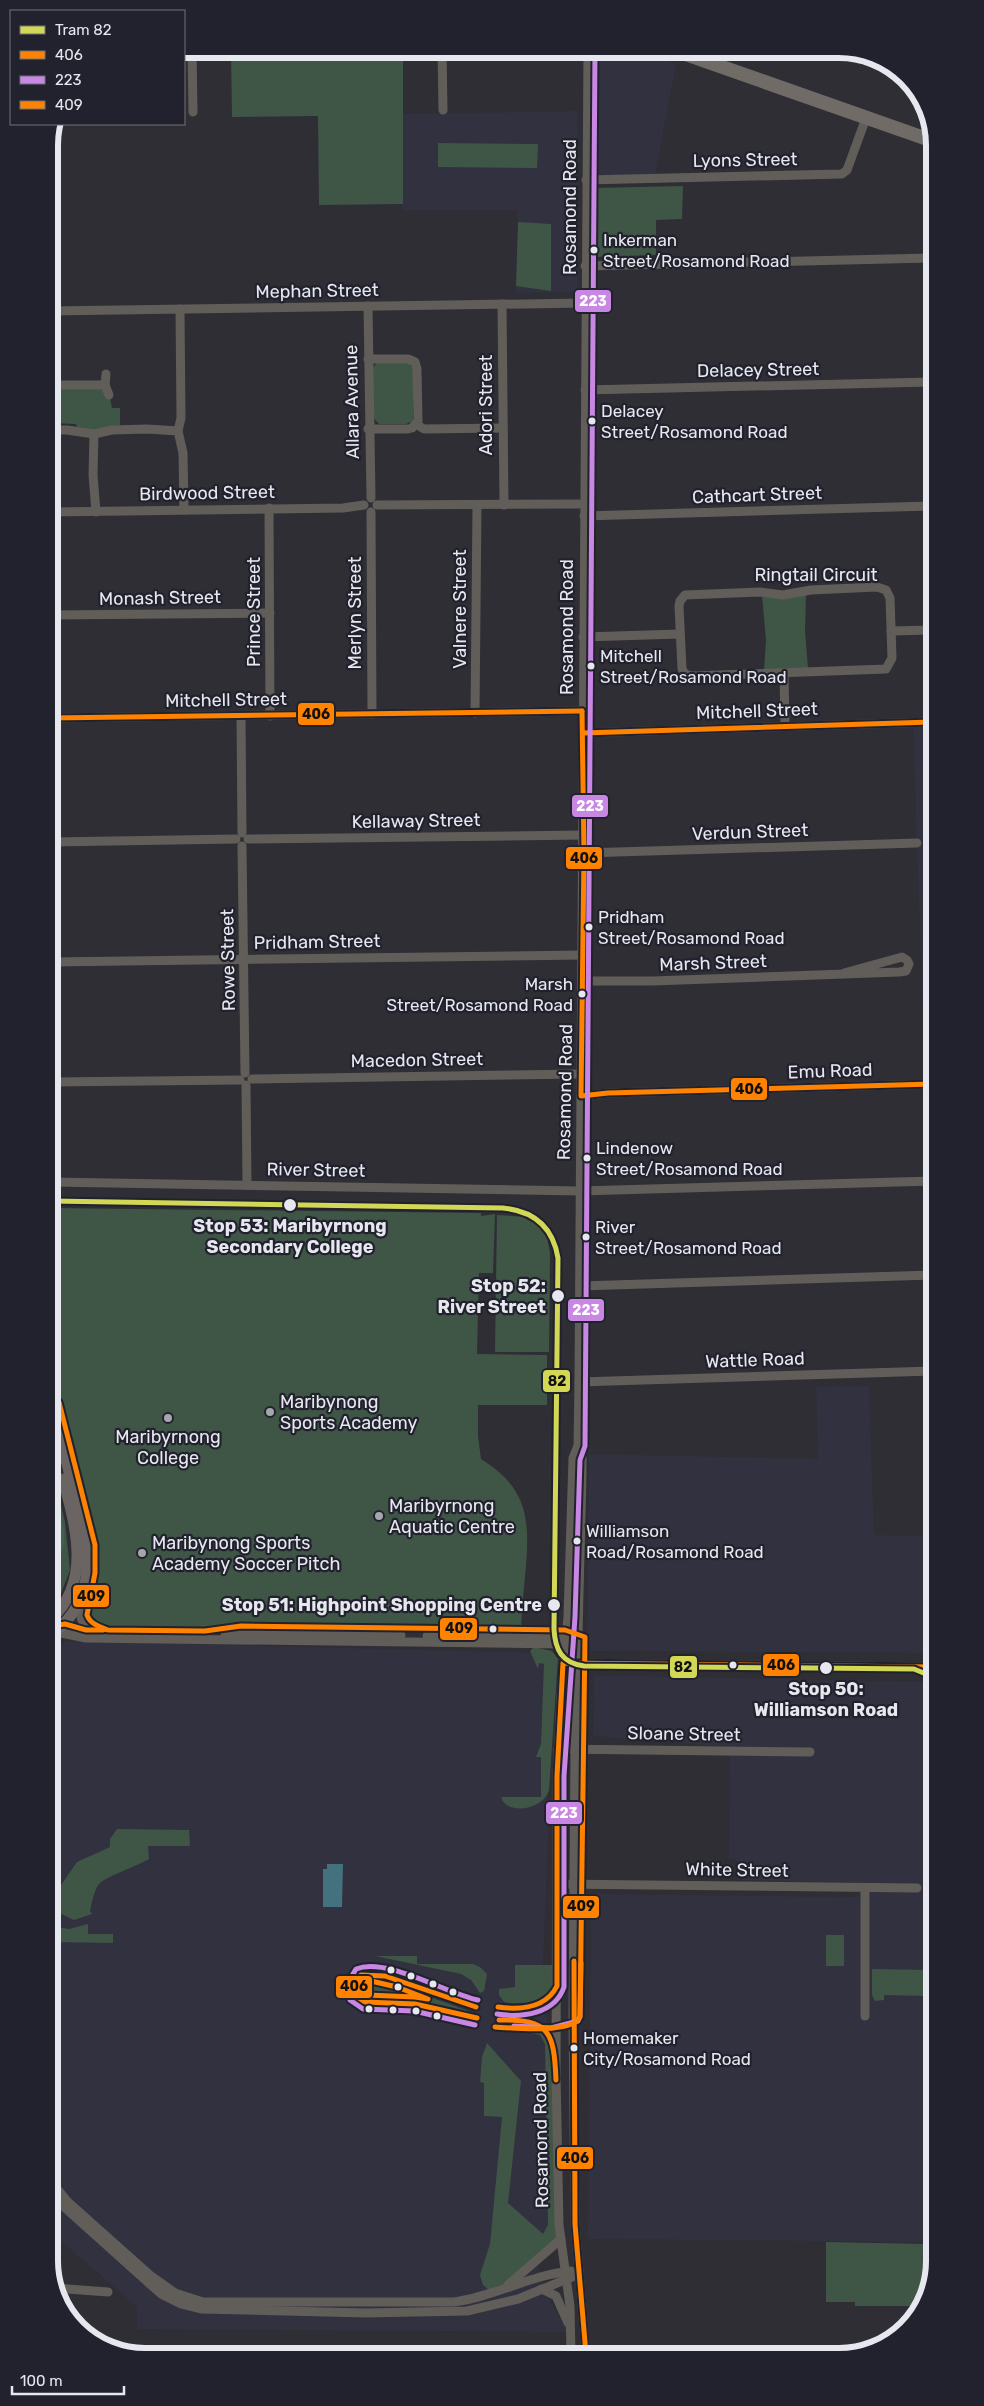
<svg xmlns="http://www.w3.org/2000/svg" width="984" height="2406" font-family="Rubik,sans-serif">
<rect width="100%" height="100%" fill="#2e2e34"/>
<g fill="#313140">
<path d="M231 49H403V114L577 111V292L516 293 518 210H402V204L319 205 318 116 232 117Z"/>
<path d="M598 49H631L676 64 655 175 595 178V91Z"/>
<path d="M913 727H932V1078H925Z"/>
<path d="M869 1386 874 1535 934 1536V1653L591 1651 587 1646 589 1454 818 1459 816 1387Z"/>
<path d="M67 1641 547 1653 548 1836 542 1992 548 2006 547 2028 542 2034 547 2045 553 2230 533 2253 552 2305 566 2327V2332L137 2329V2307L54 2235 52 1650Z"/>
<path d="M594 1675 922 1682 929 1688 933 1836 928 2242 588 2239 591 1894 859 1897 860 1883 742 1880 741 1866 735 1859H729L730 1747 593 1736Z"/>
</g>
<g fill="#3f5546">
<path d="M231 49H403V204L319 205 318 116 232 117Z"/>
<path d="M438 143 538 144 537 168 438 167Z"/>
<path d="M683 186 682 219 656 220V255L593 257V188Z"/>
<path d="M518 222 551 224V291L516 286Z"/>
<path d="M407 361 413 368V421L406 424H379L373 417 372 368 378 362Z"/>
<path d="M103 388 110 398 112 408H120V425L92 430 77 427 76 424 50 423 49 389Z"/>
<path d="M806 594 805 631 808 668 764 670 766 640 762 595Z"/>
<path d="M51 1208 481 1213V1216L495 1214 493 1273H479L477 1354 547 1355V1405H478V1436L481 1459C526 1487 530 1516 526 1566 524 1586 522 1607 521 1628 380 1623 240 1629 100 1627L91 1622 87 1612 96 1587 98 1554 52 1367Z"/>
<path d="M497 1215 527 1217 537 1222 546 1232 550 1253 549 1352H495Z"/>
<path d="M52 1466 65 1522 70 1570 61 1593 52 1606Z"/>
<path d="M534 1647 552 1651 558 1659 549 1790C544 1810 506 1816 501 1797H541V1757H536L541 1744 544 1664 539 1663 538 1669 530 1651Z"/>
<path d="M117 1829 189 1830 190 1846H148L149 1859C137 1866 105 1877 99 1884 94 1891 92 1902 90 1911L92 1914 74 1920 53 1910V1883L61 1885 77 1862 110 1847V1839Z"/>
<path d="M88 1924V1934H113V1943L53 1942V1926L69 1929Z"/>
<rect x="826" y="1935" width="18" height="31"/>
<path d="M375 1956H417V1964H473L480 1967 487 1974 484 1991 480 1993 471 1980 461 1974Z"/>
<path d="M515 1965H554C554 1973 555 1983 553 1990 549 2004 515 2005 504 2002L499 1995V1989L515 1987Z"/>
<path d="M872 1969 929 1970V1996L884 1995V2000L875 2001 872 1995Z"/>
<path d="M367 1979 385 1981 469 2011 470 2014 453 2008 415 2000 365 1999 360 1993 359 1987Z"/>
<path d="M524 2024 547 2035 556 2074 561 2239 511 2283 490 2291 483 2285 480 2275 490 2244 502 2117 484 2116V2083L480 2082 482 2057 487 2043 521 2081 508 2203 543 2234 548 2225 545 2044 540 2035 521 2031Z"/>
<path d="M826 2242 926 2244 925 2293 920 2306H855V2302H826Z"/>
</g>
<path fill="#43624c" d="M52 1481C57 1500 71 1538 60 1554L52 1553Z"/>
<path fill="#43717d" d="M327 1864H343L342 1907H323V1869H327Z"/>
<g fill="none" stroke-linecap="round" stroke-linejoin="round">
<g stroke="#615d59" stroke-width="9">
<path d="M192 49 193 112"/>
<path d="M442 49 443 110"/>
<path d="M586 180 842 174 847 170 866 118"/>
<path d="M585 266 931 258"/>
<path d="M502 304 504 505"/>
<path d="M368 306 371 498"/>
<path d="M49 311 585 303"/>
<path d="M368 359H408L415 362 417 369 418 421 412 428 408 429H368"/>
<path d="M106 374 105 385 109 395"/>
<path d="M49 385H105"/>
<path d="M585 390 931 382"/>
<path d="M416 424 424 429 503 428"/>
<path d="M50 430H67L94 434 112 430 147 429 178 431 183 453 184 510"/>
<path d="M178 431 181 418 180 309"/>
<path d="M94 434 93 475 96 512"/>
<path d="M377 505 584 504"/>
<path d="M269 508 270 716"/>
<path d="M50 512 343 508 364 505"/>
<path d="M371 512 372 714"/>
<path d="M584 516 931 506"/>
<path d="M877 587 886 590 890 598 892 658 886 669 692 676 685 674 682 669 679 606 680 601 685 595 760 592 783 595 811 590Z"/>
<path d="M50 615 270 613"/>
<path d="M891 631 931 630"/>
<path d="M583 637 680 634"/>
<path d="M784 673 785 726"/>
<path d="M475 713 477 506"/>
<path d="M241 716 242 833"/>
<path d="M50 718 582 711"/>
<path d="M583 733 932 722"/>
<path d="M248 839 584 835"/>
<path d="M51 842 236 839"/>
<path d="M242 846 245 1073"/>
<path d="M584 853 917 843"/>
<path d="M51 962 583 955"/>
<path d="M583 981H653L899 972 906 971 909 964 907 960 902 957 844 973"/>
<path d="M252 1079 582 1074"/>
<path d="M51 1082 240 1080"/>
<path d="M246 1085 247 1185"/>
<path d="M581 1096 608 1093 933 1084"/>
<path d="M51 1182 580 1191 933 1181"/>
<path d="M580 1286 933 1275"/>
<path d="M579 1382 933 1371"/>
<path d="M578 1446 582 1458V1476L575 1749 573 2016 575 2224 586 2354"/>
<path d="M80 1601C79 1620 83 1630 102 1636"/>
<path d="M56 1632 86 1638 565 1644 579 1641"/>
<path d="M225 1635 290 1633 401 1635"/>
<path d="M427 1636H518L571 1639"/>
<path d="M563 1663 934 1667"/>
<path d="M558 1749 810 1752"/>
<path d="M557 1884 917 1888"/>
<path d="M865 2016V1889"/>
<path d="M54 2185 67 2201 151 2276 175 2293 203 2302H453C494 2297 530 2275 571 2271"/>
<path d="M54 2198 161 2294 181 2304 201 2309 366 2313 467 2311 518 2299 572 2277"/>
<path d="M508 2285 561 2239"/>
<path d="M54 2288 108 2292"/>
<path d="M542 2289 556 2296 568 2323"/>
<path d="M571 2354 570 2306 559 2225 556 2074 557 1776 561 1696 568 1617 573 1458 578 1446 579 1382 588 49"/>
</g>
<g stroke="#6a6562" stroke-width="11">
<path d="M52 1404C59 1433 66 1461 74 1490 87 1541 103 1596 52 1634"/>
<path d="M52 1618C92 1581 75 1524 63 1479"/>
</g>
<path stroke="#716b68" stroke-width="14" d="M671 49 930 140"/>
<defs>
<g id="bus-1">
<path d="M582 711 584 853 581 1096 608 1093 933 1084"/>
<path d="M50 718 582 711"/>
<path d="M583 733 932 722"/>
<path d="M574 1961 575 2224 586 2354"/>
<path d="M476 2007 385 1976 361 1975 354 1985 356 1996 365 2002 415 2004 477 2018"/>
<path d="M498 2007C520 2010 546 2008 557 1986V1776L563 1663 934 1667"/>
<path d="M499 2020C550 2019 554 2032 556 2080"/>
</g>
<g id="bus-2">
<path d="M497 2014C522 2018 555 2014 564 1987V1776L575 1617 580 1460 585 1446 595 49"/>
<path d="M475 2025 414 2011 363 2009 350 2000 347 1984 356 1969C387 1957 445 1993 478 2000"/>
<path d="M514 2026 551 2028 578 2021 580 2016 581 1963"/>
</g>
<g id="bus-3">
<path d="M59 1402 95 1545V1573L87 1615C90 1624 100 1627 108 1630L205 1631 241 1626 565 1630 585 1637 580 2017C572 2034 512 2028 495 2027"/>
<path d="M52 1626 65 1624 86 1630H103"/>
<path d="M371 1981 397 1987 428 1999 415 1997 367 1995 363 1992 362 1987 365 1982Z"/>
</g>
</defs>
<use href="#bus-1" stroke="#21222d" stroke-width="9"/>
<use href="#bus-2" stroke="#21222d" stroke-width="9"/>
<use href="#bus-3" stroke="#21222d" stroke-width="9"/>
<use href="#bus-1" stroke="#ff8200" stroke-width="5"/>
<use href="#bus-2" stroke="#c787e3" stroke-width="5"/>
<use href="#bus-3" stroke="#ff8200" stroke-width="5"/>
<defs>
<path id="tram-1" d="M51 1201 503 1208C534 1211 553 1227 558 1258L554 1629C555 1650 562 1663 584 1666L914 1669 926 1674 934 1684"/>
</defs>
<use href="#tram-1" stroke="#21222d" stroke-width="9"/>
<use href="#tram-1" stroke="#d2d755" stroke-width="5"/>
</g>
<g fill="#e7e8ef" stroke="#21222d" stroke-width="2">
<circle cx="594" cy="250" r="4.5"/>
<circle cx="592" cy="421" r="4.5"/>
<circle cx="591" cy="666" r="4.5"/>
<circle cx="589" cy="927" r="4.5"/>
<circle cx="582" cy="994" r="4.5"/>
<circle cx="587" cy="1158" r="4.5"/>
<circle cx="290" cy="1205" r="7"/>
<circle cx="586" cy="1237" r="4.5"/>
<circle cx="558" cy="1296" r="7"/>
<circle cx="577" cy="1541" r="4.5"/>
<circle cx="554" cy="1605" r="7"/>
<circle cx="493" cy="1629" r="4.5"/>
<circle cx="733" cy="1665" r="4.5"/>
<circle cx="826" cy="1668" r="7"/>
<circle cx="391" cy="1970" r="4.5"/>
<circle cx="411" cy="1976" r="4.5"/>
<circle cx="433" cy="1984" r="4.5"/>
<circle cx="398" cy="1987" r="4.5"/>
<circle cx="453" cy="1992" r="4.5"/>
<circle cx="369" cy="2009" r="4.5"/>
<circle cx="393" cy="2010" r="4.5"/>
<circle cx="416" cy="2011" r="4.5"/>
<circle cx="437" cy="2016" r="4.5"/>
<circle cx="574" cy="2048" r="4.5"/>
</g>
<g fill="#a6a7ae" stroke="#21222d" stroke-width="2">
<circle cx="270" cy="1412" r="5"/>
<circle cx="168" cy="1418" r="5"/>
<circle cx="379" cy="1516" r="5"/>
<circle cx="142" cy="1553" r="5"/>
</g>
<g text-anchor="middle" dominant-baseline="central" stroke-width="4.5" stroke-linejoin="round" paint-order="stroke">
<g font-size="17" fill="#e7e8ef" stroke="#21222d" text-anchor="start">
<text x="603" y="240">Inkerman<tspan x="603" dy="21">Street/Rosamond Road</tspan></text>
<text x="601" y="411">Delacey<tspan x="601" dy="21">Street/Rosamond Road</tspan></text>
<text x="600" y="656">Mitchell<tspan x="600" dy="21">Street/Rosamond Road</tspan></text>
<text x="598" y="917">Pridham<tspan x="598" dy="21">Street/Rosamond Road</tspan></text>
<text x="573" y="984" text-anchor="end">Marsh<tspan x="573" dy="21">Street/Rosamond Road</tspan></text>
<text x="596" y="1148">Lindenow<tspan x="596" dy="21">Street/Rosamond Road</tspan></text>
<text x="595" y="1227">River<tspan x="595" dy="21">Street/Rosamond Road</tspan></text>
<text x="586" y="1531">Williamson<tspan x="586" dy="21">Road/Rosamond Road</tspan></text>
<text x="583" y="2038">Homemaker<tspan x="583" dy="21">City/Rosamond Road</tspan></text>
</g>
<g font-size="18" fill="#e7e8ef" stroke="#21222d">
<text transform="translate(745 160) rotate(-1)">Lyons Street</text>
<text transform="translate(570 207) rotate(-90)">Rosamond Road</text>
<text transform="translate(317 291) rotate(-1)">Mephan Street</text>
<text transform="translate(758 370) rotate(-1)">Delacey Street</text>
<text transform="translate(352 402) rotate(-91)">Allara Avenue</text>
<text transform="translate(486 405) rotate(-90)">Adori Street</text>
<text transform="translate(207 493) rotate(-1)">Birdwood Street</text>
<text transform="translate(757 495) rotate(-2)">Cathcart Street</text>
<text x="816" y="575">Ringtail Circuit</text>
<text transform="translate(160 598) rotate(-1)">Monash Street</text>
<text transform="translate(460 609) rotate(-90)">Valnere Street</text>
<text transform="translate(254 612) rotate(-90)">Prince Street</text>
<text transform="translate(355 613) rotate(-90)">Merlyn Street</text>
<text transform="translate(567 627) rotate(-90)">Rosamond Road</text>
<text transform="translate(226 700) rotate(-1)">Mitchell Street</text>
<text transform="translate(757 711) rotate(-2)">Mitchell Street</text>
<text transform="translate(416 821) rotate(-1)">Kellaway Street</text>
<text transform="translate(750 832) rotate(-2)">Verdun Street</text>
<text transform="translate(317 942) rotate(-1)">Pridham Street</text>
<text transform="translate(228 960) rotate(-91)">Rowe Street</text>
<text transform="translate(713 963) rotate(-2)">Marsh Street</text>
<text transform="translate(417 1060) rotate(-1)">Macedon Street</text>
<text transform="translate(830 1071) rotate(-2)">Emu Road</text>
<text transform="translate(565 1092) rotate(-89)">Rosamond Road</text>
<text transform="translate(316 1170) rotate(1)">River Street</text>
<text transform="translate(755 1360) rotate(-2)">Wattle Road</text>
<text transform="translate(684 1734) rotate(1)">Sloane Street</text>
<text transform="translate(737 1870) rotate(1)">White Street</text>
<text transform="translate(541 2140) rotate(-91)">Rosamond Road</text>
</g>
<g font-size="18" font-weight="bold" fill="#e7e8ef" stroke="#21222d">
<text x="290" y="1226">Stop 53: Maribyrnong<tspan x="290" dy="21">Secondary College</tspan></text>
<text x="546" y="1286" text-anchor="end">Stop 52:<tspan x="546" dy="21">River Street</tspan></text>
<text x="542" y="1605" text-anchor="end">Stop 51: Highpoint Shopping Centre</text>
<text x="826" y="1689">Stop 50:<tspan x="826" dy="21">Williamson Road</tspan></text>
</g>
<g font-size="18" fill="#e7e8ef" stroke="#21222d" text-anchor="start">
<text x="280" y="1402">Maribynong<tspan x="280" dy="21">Sports Academy</tspan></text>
<text x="168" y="1437" text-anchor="middle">Maribyrnong<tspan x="168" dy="21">College</tspan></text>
<text x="389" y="1506">Maribyrnong<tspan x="389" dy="21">Aquatic Centre</tspan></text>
<text x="152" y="1543">Maribynong Sports<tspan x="152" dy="21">Academy Soccer Pitch</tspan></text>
</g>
</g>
<path d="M0 0H984V2406H0ZM145 58H839A87 87 0 0 1 926 145V2261A87 87 0 0 1 839 2348H145A87 87 0 0 1 58 2261V145A87 87 0 0 1 145 58Z" fill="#21222d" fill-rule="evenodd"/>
<path fill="none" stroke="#e7e8ef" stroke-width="6" d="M145 58H839A87 87 0 0 1 926 145V2261A87 87 0 0 1 839 2348H145A87 87 0 0 1 58 2261V145A87 87 0 0 1 145 58Z"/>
<g stroke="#21222d" stroke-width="2">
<rect x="574" y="289" width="38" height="24" rx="5" fill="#c787e3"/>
<rect x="297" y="702" width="38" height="24" rx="5" fill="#ff8200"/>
<rect x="571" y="794" width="38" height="24" rx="5" fill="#c787e3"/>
<rect x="565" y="846" width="38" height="24" rx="5" fill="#ff8200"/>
<rect x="730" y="1077" width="38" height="24" rx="5" fill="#ff8200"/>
<rect x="567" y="1298" width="38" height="24" rx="5" fill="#c787e3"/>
<rect x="542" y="1369" width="29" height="24" rx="5" fill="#d2d755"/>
<rect x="72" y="1584" width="38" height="24" rx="5" fill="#ff8200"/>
<rect x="439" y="1617" width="39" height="24" rx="5" fill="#ff8200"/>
<rect x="762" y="1653" width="38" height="24" rx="5" fill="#ff8200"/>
<rect x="669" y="1655" width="29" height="24" rx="5" fill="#d2d755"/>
<rect x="545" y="1801" width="38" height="24" rx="5" fill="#c787e3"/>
<rect x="562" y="1895" width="38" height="24" rx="5" fill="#ff8200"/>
<rect x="335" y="1975" width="38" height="24" rx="5" fill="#ff8200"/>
<rect x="556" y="2146" width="38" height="24" rx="5" fill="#ff8200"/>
</g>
<g font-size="14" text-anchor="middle" font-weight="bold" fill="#fff">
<text x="593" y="306">223</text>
<text x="590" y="811">223</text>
<text x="586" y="1315">223</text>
<text x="564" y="1818">223</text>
</g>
<g font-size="14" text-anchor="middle" font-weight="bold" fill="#111">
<text x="316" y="719">406</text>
<text x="584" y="863">406</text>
<text x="749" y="1094">406</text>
<text x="557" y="1386">82</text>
<text x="91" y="1601">409</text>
<text x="459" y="1633">409</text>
<text x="781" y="1670">406</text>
<text x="683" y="1672">82</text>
<text x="581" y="1911">409</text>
<text x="354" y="1991">406</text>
<text x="575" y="2163">406</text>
</g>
<rect x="10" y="10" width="175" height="115" fill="#21222d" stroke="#70717b"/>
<rect x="20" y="26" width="25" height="8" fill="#d2d755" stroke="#70717b"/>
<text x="55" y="35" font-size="15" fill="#e7e8ef">Tram 82</text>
<rect x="20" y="51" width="25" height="8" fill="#ff8200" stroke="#70717b"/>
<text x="55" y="60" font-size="15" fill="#e7e8ef">406</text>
<rect x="20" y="76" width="25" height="8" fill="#c787e3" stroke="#70717b"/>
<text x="55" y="85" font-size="15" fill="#e7e8ef">223</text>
<rect x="20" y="101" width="25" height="8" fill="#ff8200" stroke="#70717b"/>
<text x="55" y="110" font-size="15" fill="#e7e8ef">409</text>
<path d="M12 2386v8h112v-8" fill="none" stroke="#e7e8ef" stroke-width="2.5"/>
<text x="20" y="2386" font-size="15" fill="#e7e8ef" stroke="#21222d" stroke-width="4" paint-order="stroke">100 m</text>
</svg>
